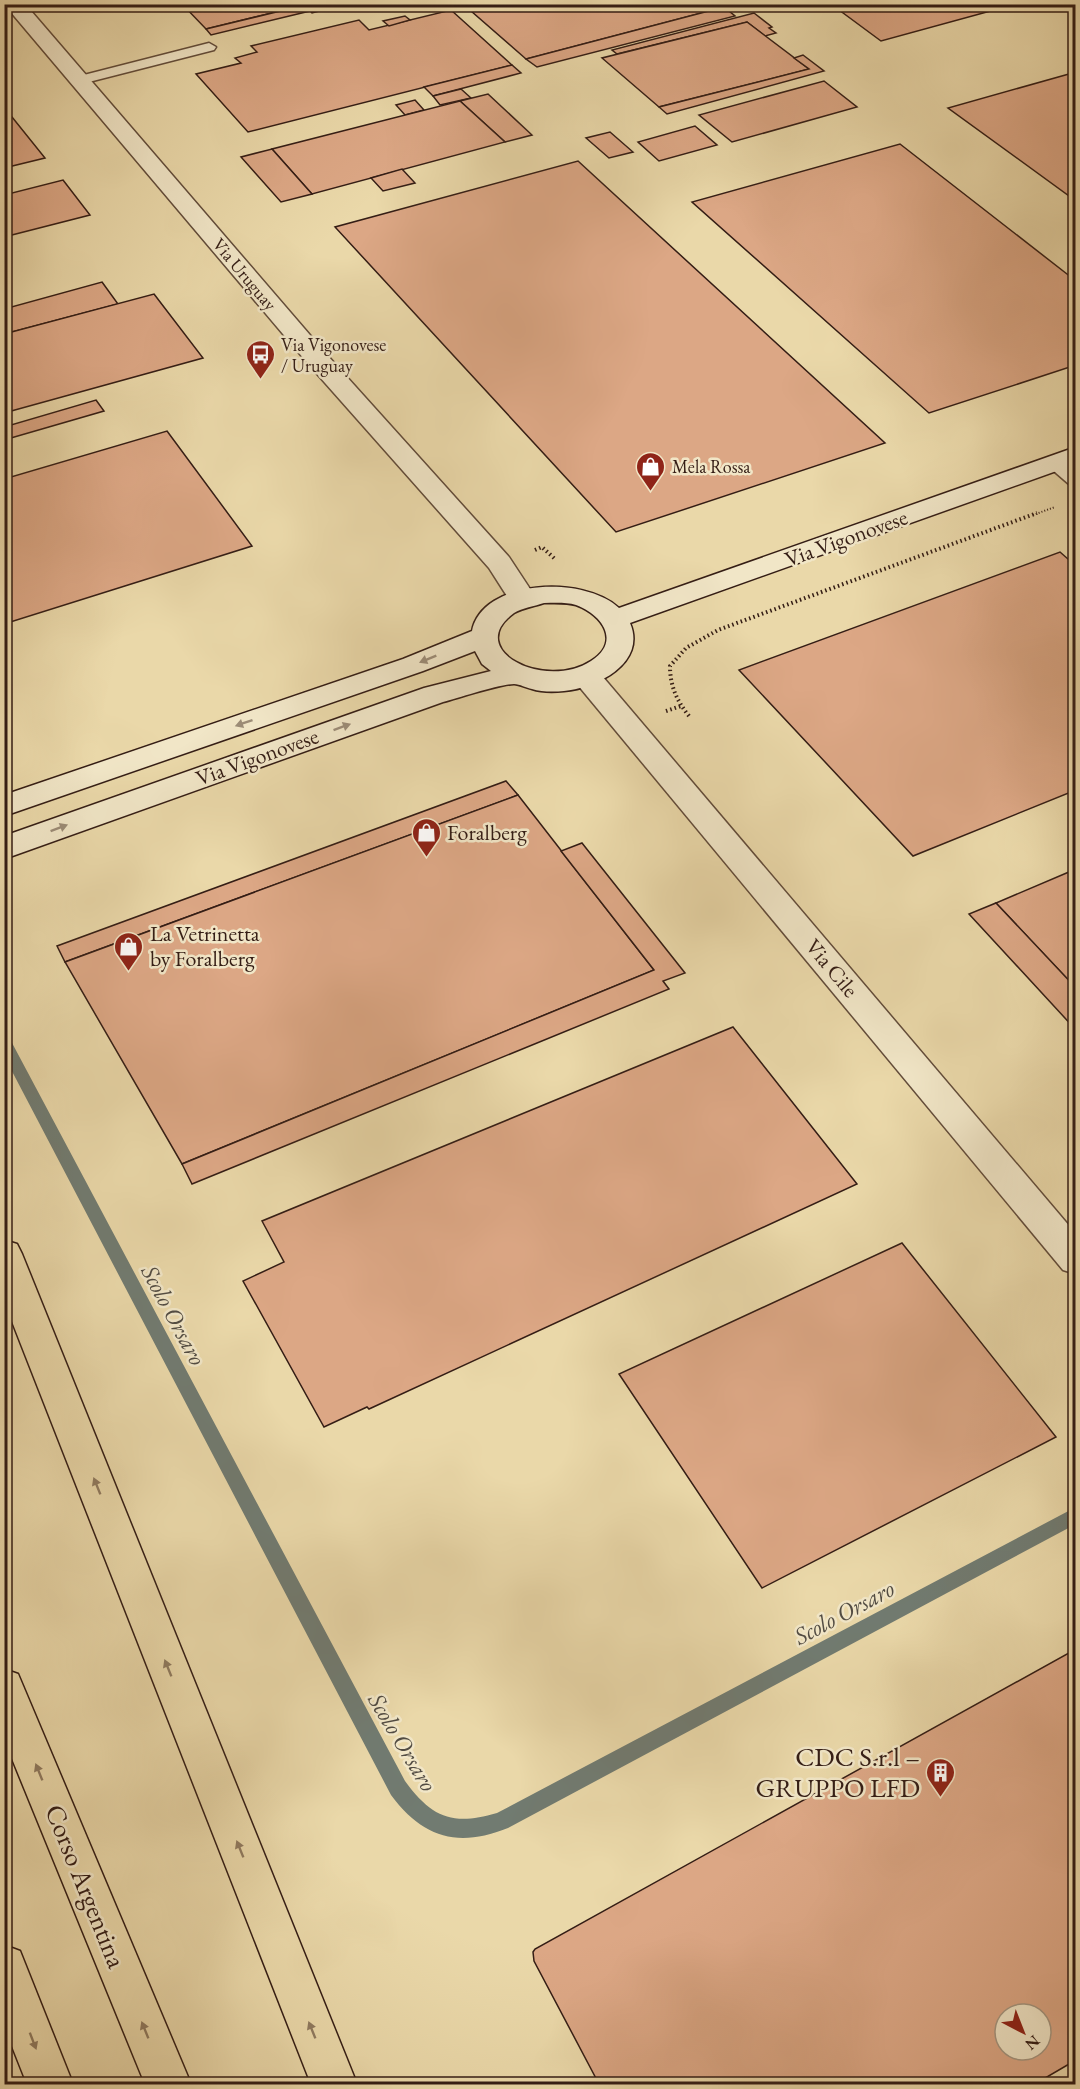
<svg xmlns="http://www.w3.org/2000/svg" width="1080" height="2089" font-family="'EB Garamond',serif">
<rect width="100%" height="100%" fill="#ead8a9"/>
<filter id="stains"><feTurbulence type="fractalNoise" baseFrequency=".00333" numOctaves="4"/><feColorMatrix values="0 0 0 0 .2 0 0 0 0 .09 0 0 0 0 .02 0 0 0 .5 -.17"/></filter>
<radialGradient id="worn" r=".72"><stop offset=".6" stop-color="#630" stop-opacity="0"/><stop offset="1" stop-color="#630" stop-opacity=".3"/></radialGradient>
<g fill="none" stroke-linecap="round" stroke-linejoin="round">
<path fill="#717b71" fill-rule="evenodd" d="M4 1036 11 1041 405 1781C432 1818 453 1826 497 1813L1076 1507V1524L508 1828C458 1848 423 1838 391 1795L4 1056Z"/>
</g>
<g fill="#dca785" stroke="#341d15" stroke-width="1.5" fill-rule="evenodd">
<path d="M182 4H346L312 13 305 5 206 29Z"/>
<path d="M463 4H721L724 7 526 59Z"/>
<path d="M831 4H1016L881 41Z"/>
<path d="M305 5 310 11 211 35 206 29Z"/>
<path d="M724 7 735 16 537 67 526 59Z"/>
<path d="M451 10 512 65 248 132 196 74 241 63 235 58 257 52 251 46 359 20 369 30Z"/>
<path d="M754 13 772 27 769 28 776 33 765 36 747 22 617 54 612 50Z"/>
<path d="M405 16 410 20 389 26 383 21Z"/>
<path d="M747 22 809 69 659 107 602 58Z"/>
<path d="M803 55 824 71 667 114 659 107 809 69 794 58Z"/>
<path d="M512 65 521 73 433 96 424 87Z"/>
<path d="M1076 72V201L948 108Z"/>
<path d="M824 81 857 107 732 142 699 115Z"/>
<path d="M461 89 471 98 440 105 433 96Z"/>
<path d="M488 94 532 135 505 142 460 101Z"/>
<path d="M415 100 424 110 405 115 396 105Z"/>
<path d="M460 101 505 142 312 194 272 149Z"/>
<path d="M12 117 45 158 4 168V119Z"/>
<path d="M695 126 717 145 659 161 638 142Z"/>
<path d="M610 132 633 152 609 158 586 138Z"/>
<path d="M900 144 1076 281V365L929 413 692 202Z"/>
<path d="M272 149 312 194 281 202 241 157Z"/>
<path d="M578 161 885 443 616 532 335 227Z"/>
<path d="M402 169 415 183 383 191 371 178Z"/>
<path d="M63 180 90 215 4 237V195Z"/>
<path d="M102 282 118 304 4 334V309Z"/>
<path d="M154 294 203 358 4 413V334Z"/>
<path d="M96 400 104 411 4 440V427Z"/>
<path d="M167 431 252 546 4 624V479Z"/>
<path d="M1060 552 1076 566V790L913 856 739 670Z"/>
<path d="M506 781 518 795 65 962 57 946Z"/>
<path d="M518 795 654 970 182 1164 65 962Z"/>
<path d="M582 843 685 973 663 981 669 989 192 1184 182 1164 654 970 561 851Z"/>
<path d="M1076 869V988L996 903Z"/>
<path d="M996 903 1076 988V1030L969 914Z"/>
<path d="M733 1027 857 1184 369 1409 367 1407 324 1427 243 1281 284 1262 262 1221Z"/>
<path d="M902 1243 1056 1437 762 1588 619 1374Z"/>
<path d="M1076 1649V2060L1035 2084H599L534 1961 533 1952 535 1949ZM1005 2014H1041V2050H1005Z"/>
</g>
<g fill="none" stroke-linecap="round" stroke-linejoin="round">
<defs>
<g id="service">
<path d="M209 43 216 47 214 50 81 84 74 80 76 77Z"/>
<path d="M1054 458 1060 460 1076 472V486L1070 485 1048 466 1046 463 1048 460Z"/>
</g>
<path id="minor" d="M587 668 597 670 1076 1234V1274L1063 1270 577 684 573 677 577 670Z"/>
<path id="tertiary" d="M4 4H25L328 356 509 557 536 598 532 604 522 607 512 604 489 568 310 366Z"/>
<path id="secondary" d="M1076 447V464L630 623C647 663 597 688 564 691 554 692 541 692 532 689 526 688 520 684 514 684 501 684 458 698 443 702L4 859V836L424 688 491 671 482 664 475 651 423 671 4 816V795L403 659 472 631C482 579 584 575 619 608ZM544 603C554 603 566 602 576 605 603 615 621 642 591 661 545 691 463 650 514 613 522 608 535 606 544 603Z"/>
<g id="trunk">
<path d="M4 1240 17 1244 22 1254 357 2084H311L4 1301Z"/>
<path d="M4 1669 18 1674 191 2084H145L4 1739Z"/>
<path d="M4 1945 20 1951 73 2084H27L4 2026Z"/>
</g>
</defs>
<use href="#service" stroke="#624c3a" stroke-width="3"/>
<use href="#minor" stroke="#624c3a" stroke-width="3"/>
<use href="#tertiary" stroke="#624c3a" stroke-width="3"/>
<use href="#secondary" stroke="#341d15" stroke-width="3"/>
<use href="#trunk" stroke="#341d15" stroke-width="3"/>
<path stroke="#341d15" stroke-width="2" stroke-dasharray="1 2" stroke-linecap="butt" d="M1033 515 1055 507"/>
<g stroke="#341d15" stroke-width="4" stroke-dasharray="1.5 3" stroke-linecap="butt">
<path d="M535 550 542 547 555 559"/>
<path d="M666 711 681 706"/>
<path d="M689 716C677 701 670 686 670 666L686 648 718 630 1037 513"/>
</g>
<use href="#service" fill="#f1e6c7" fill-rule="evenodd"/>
<use href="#minor" fill="#f1e6c7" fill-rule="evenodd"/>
<use href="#tertiary" fill="#f1e6c7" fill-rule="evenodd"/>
<use href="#secondary" fill="#f1e6c7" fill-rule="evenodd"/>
<use href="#trunk" fill="#ead8a9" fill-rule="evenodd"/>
</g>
<defs><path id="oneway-solid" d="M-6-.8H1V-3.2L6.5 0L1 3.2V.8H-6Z" transform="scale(1.5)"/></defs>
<g fill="#9c8c77">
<use href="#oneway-solid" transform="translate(428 659) rotate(158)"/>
<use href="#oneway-solid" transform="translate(244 723) rotate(161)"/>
<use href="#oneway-solid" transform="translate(342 727) rotate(-20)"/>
<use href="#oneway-solid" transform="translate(59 828) rotate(-21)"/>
</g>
<g fill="#8f7a5f">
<use href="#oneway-solid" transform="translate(97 1486) rotate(-112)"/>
<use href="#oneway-solid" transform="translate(168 1668) rotate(-112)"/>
<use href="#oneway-solid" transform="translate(39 1772) rotate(-112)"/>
<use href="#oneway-solid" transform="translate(240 1849) rotate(-112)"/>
<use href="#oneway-solid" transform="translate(145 2030) rotate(-112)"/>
<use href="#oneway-solid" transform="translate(312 2030) rotate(-112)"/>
<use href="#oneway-solid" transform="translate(33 2041) rotate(69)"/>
</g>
<defs>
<symbol id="bus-pin" viewBox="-11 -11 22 30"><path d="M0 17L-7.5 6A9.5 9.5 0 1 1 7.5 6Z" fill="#8f2418" stroke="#f1e6c7"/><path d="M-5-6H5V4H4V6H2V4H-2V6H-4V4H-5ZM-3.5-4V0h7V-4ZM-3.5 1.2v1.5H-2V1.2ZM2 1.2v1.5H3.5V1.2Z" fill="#fff"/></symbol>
<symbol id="shop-pin" viewBox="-11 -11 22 30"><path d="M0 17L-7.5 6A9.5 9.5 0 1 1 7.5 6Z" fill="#8f2418" stroke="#f1e6c7"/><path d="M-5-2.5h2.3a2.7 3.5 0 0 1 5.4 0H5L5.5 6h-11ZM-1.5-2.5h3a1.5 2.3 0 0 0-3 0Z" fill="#fff"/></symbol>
<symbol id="building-pin" viewBox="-11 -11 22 30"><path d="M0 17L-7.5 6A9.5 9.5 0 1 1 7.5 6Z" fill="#8f2418" stroke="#f1e6c7"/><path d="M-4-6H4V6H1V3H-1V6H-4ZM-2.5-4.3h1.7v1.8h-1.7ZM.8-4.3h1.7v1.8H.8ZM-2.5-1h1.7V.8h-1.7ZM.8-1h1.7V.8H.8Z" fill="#fff"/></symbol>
</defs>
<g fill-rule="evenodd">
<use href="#bus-pin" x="244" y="338" width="33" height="45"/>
<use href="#shop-pin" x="634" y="450" width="33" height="45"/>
<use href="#shop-pin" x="410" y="816" width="33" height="45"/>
<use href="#shop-pin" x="112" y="930" width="33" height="45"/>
<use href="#building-pin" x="924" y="1756" width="33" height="45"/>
</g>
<g text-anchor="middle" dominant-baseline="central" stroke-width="5" stroke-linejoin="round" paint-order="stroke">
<g font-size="18" fill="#341d15" stroke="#f1e6c7">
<text transform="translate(245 274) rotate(50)">Via Uruguay</text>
</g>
<g font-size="18" fill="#341d15" stroke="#f1e6c7" text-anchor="start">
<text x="281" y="344">Via Vigonovese<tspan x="281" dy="21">/ Uruguay</tspan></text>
<text x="672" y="466">Mela Rossa</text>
</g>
<g font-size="22" fill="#341d15" stroke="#f1e6c7">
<text transform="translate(846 538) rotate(-20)">Via Vigonovese</text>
<text transform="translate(257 757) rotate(-20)">Via Vigonovese</text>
<text transform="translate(832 968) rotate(50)">Via Cile</text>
</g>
<g font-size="22" fill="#341d15" stroke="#f1e6c7" text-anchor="start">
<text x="447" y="832">Foralberg</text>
<text x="150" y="933">La Vetrinetta<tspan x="150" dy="25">by Foralberg</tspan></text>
</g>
<g font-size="24" font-style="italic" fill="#524c43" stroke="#f1e6c7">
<text transform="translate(174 1315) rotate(62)">Scolo Orsaro</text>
<text transform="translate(844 1612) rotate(-28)">Scolo Orsaro</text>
<text transform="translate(403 1742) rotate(59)">Scolo Orsaro</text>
</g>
<g font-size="27" fill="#341d15" stroke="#f1e6c7" text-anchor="end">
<text x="920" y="1756">CDC S.r.l –<tspan x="920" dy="31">GRUPPO LFD</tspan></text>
</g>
<g font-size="27" fill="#341d15" stroke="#f1e6c7">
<text transform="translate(86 1886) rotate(68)">Corso Argentina</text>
</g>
</g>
<rect width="1080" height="2089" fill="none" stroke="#ead8a9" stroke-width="24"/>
<rect x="6" y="6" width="1068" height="2077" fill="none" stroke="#341d15" stroke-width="3"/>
<rect x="12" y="12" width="1056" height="2065" fill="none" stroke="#341d15" stroke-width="1.5"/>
<g transform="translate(1023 2032) rotate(138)"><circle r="28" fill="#f1e6c7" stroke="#a59680" stroke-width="1.5"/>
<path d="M0-4.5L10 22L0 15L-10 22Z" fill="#8f2418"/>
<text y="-9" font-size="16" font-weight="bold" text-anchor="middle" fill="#341d15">N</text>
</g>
<rect width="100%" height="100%" filter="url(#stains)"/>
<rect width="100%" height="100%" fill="url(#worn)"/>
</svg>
